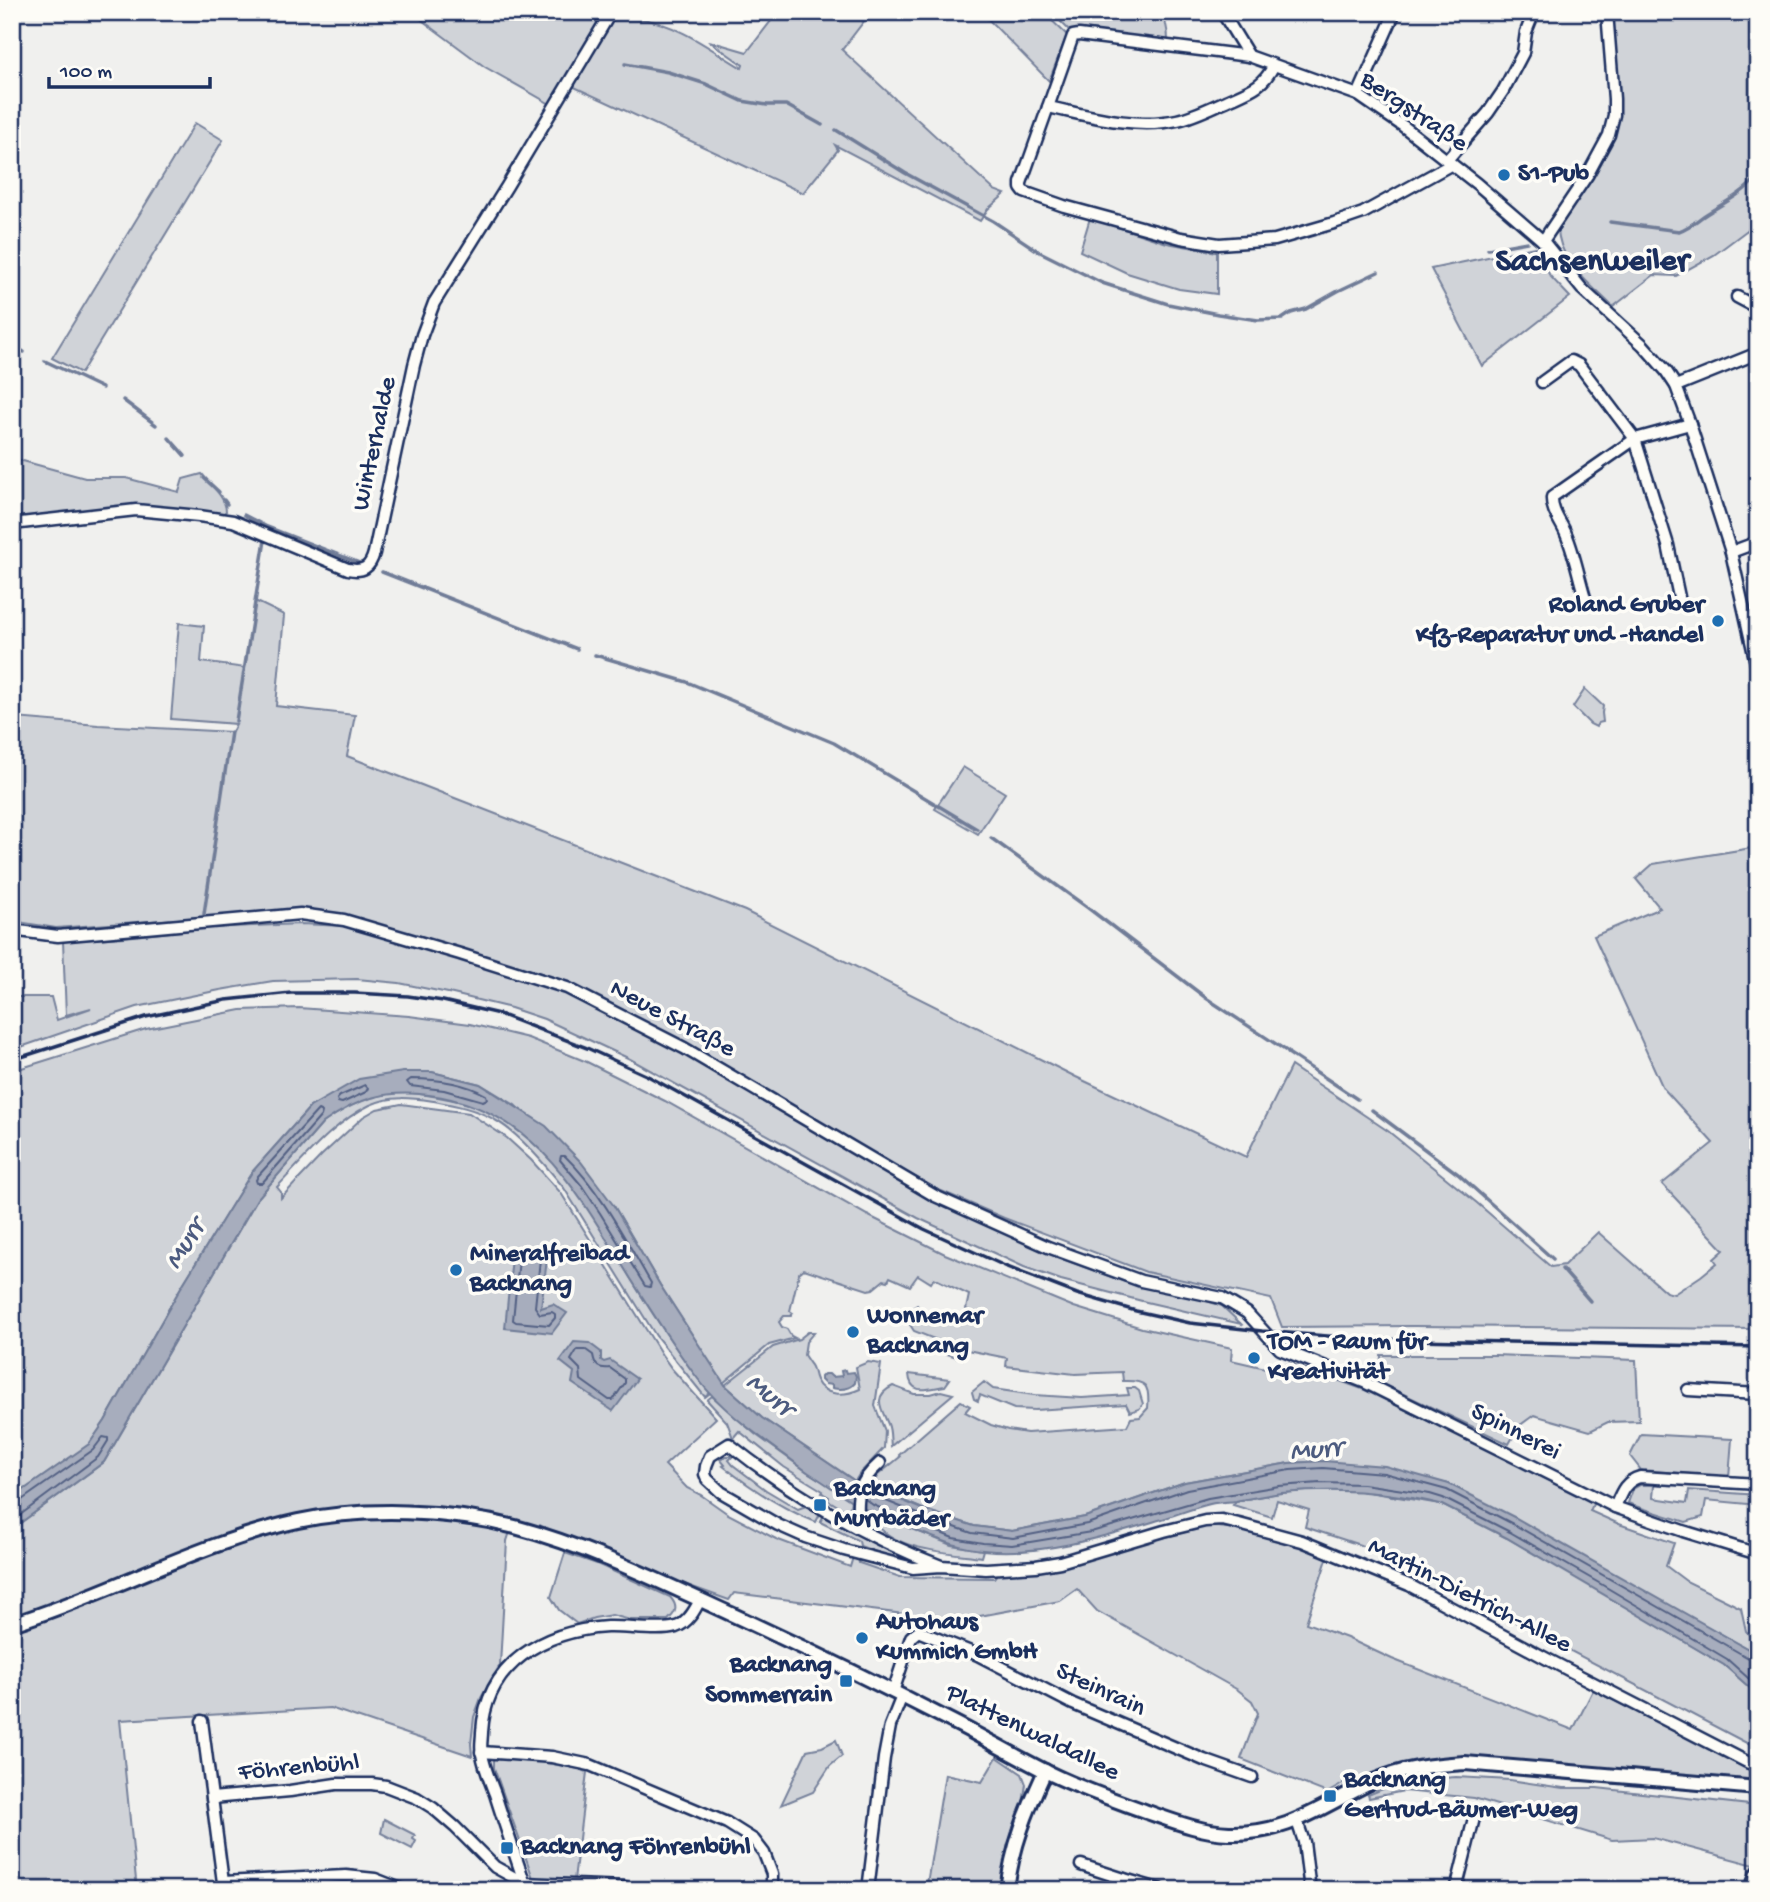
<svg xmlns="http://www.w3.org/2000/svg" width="1770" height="1902" font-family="'Gochi Hand',sans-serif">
<rect width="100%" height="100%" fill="#f0f0ee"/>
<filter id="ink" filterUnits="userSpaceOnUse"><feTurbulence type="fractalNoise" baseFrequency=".0143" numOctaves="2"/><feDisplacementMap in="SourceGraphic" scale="14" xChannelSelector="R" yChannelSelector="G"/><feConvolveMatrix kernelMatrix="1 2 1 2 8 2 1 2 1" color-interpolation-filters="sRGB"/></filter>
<g filter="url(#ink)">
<g fill="#d0d3d8" stroke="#76819b" stroke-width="2">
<path d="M411 12H586L598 22 571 77 612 19 615 18C624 18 634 17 642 19 680 25 710 49 742 68L743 65 709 41 747 52 778 12H871L842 50 994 190 1005 194 988 209 980 221 835 145 838 150 803 193 568 84 552 105 485 67Z"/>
<path d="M981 12H1043L1067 35 1049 81Z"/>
<path d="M1051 12H1160C1166 22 1168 29 1168 41L1074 31 1072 33Z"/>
<path d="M1611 12H1758V222L1714 255 1676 276 1654 275 1613 307C1591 284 1557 261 1558 226L1600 163 1613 135Z"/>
<path d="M195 123 223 140 81 373 52 358Z"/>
<path d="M1090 218 1167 243 1217 252V294L1179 289 1127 273 1080 251Z"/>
<path d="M1535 247 1550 276 1570 297 1482 366 1431 269Z"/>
<path d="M12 458 85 478H126L179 492 183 479 202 474C211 485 226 498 226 511L220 517 164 509 129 506 12 518Z"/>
<path d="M255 601 284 615 276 706 355 715 347 756 745 911 1076 1077 1246 1157 1291 1066 1388 1131 1477 1203 1551 1267 1564 1265 1598 1232 1666 1292 1674 1294 1701 1276 1717 1263 1714 1259 1724 1250 1662 1184 1713 1143 1663 1088 1594 936 1660 908 1636 879 1653 864 1758 847V1329L1413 1326 1282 1327 1271 1299 1146 1272 1004 1218 939 1190 568 984 405 932 343 915 298 910 56 928 12 921V735L16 718 98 725 232 732 236 724 171 719 179 623 204 626 201 662 245 668Z"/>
<path d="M1585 689 1603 706 1602 713 1603 722 1598 723 1596 727 1590 724 1573 707Z"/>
<path d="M963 767 1005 793 978 834 935 809Z"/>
<path d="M301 924 344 926 564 990 685 1054 932 1201 1047 1253 1125 1282 1201 1299 1222 1306 1241 1324 1142 1301 1061 1280 1024 1267 918 1218 630 1059 544 1019 511 1008 453 994 399 983 357 979 273 981 220 990 137 1007 12 1050V997H51L57 1020 91 1008 66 1015 63 941 124 937 208 928Z"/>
<path d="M299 1008 409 1016 470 1024 528 1038 587 1062 665 1101 867 1215 945 1254 1074 1307 1142 1328 1232 1348 1231 1360 1274 1370 1290 1363 1365 1390 1594 1502 1590 1511 1619 1524 1674 1543 1666 1566 1686 1581 1741 1608 1746 1631 1758 1644 1757 1654 1449 1484 1324 1461 1289 1463 1185 1482 1085 1517 1012 1531 974 1526 925 1510 871 1487 878 1475 900 1457 899 1455 961 1401 970 1406 965 1412 991 1425 1008 1430 1027 1433 1127 1426 1131 1418 1140 1417 1148 1408C1150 1385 1146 1380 1123 1381L1122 1372 1075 1374 1006 1366 1007 1358 967 1350 963 1359 941 1352 946 1347 942 1342 914 1331 903 1314 917 1305C928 1321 933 1314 950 1314 956 1313 963 1315 969 1317L971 1312 966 1309 969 1295 934 1278 931 1283 918 1275 910 1286 890 1277 888 1281 884 1280 873 1289 868 1290 804 1269 799 1273 790 1311 793 1313 791 1316H784L779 1322 782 1327 787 1329 791 1336 795 1338 769 1345 723 1383 660 1285 614 1206 515 1105 480 1084 432 1072 310 1107 252 1172 180 1289 105 1421 89 1445 12 1498V1071L146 1029 241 1010Z"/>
<path d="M405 1092C431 1096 458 1099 483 1109 555 1139 593 1216 631 1279 655 1318 681 1358 710 1393L705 1397 656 1336 564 1188C547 1167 519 1133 495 1120 476 1109 455 1105 434 1101 412 1098 391 1095 370 1105 333 1123 305 1158 277 1187L281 1192V1198L322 1155 363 1117 377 1109 401 1104 469 1113 507 1138 531 1160 561 1193 662 1355 672 1369 716 1418 665 1465 687 1488 701 1495 728 1514 776 1539 850 1567 853 1557 858 1558 859 1563 900 1577 994 1578 998 1573 1040 1569 1077 1561 1098 1556 1123 1545 1146 1542 1208 1526 1238 1529 1295 1544 1328 1556 1306 1623 1347 1638 1392 1659 1573 1730 1593 1690 1758 1772V1784L1465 1757C1424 1759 1400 1764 1362 1780L1357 1776 1327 1793 1241 1759 1258 1713 1252 1701 1238 1690 1097 1611 1077 1589 1060 1601 932 1625 928 1617 734 1593 729 1600 513 1523 507 1541 500 1665 481 1698 474 1717 471 1744 472 1756 330 1708 120 1720 137 1890H12V1529L104 1462 257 1199 323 1123C347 1105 375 1094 405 1092Z"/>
<path d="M808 1332H814L806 1342 804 1355C806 1358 808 1361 810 1364 814 1368 813 1374 816 1380 824 1397 845 1396 860 1389L856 1367 868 1362 881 1364 875 1406 885 1431 884 1448 860 1473 855 1481 762 1418 725 1385 773 1347 799 1339Z"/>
<path d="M1381 1355H1495L1636 1360 1639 1421 1608 1422 1590 1431 1534 1415 1519 1426 1509 1444 1380 1383Z"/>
<path d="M909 1374 950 1379 945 1386C930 1388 910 1397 909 1374Z"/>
<path d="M984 1382 993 1389 1034 1395 1082 1398 1129 1395 1127 1388H1135L1139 1391 1143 1404 1139 1409 1130 1412 1126 1404 1035 1410 1014 1409 980 1395 978 1401 974 1399 972 1392Z"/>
<path d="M893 1386 914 1394H931L941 1391 953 1394 891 1446C890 1439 891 1431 888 1424 881 1408 872 1396 893 1386Z"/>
<path d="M712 1396 755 1434 806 1471 851 1499 850 1508 846 1511 828 1500 829 1497 822 1493 823 1491 784 1467 739 1431 733 1438 727 1422 707 1400Z"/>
<path d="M1641 1434 1732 1439 1729 1477 1641 1470 1630 1456Z"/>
<path d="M727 1456H733L729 1460 733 1465 766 1490 798 1509 806 1506 820 1514 816 1522C782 1509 752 1489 723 1466L725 1465 720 1459Z"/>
<path d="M1640 1485H1654L1653 1498 1687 1503 1689 1490 1758 1495V1505L1706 1500 1703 1517 1686 1522 1635 1506 1628 1503 1633 1489Z"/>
<path d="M1321 1490 1362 1491 1440 1504 1507 1538 1572 1575 1724 1665 1758 1695V1749L1420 1572 1360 1545 1305 1527 1309 1510 1277 1500 1272 1517 1233 1505 1236 1501 1279 1493Z"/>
<path d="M869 1511 951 1545 983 1550 981 1557C946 1552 883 1551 869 1511Z"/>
<path d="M824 1515 887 1550 914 1560 915 1563 912 1565 860 1546 859 1541 820 1522Z"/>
<path d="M565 1553 597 1564 670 1597C678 1606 677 1612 668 1620H630L612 1615 594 1618 577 1624 559 1610 551 1597Z"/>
<path d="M836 1740 842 1756 830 1766 813 1792 781 1805 807 1750 822 1747Z"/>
<path d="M997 1757 1022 1774 1026 1784 1022 1810 1008 1844 999 1890H926L945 1774 982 1782Z"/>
<path d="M500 1758 525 1759 580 1769 587 1772 574 1880 533 1878 494 1768V1759Z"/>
<path d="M1456 1777 1510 1780 1563 1788H1597L1758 1806V1866L1653 1838 1612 1840 1474 1798 1404 1791 1369 1798 1368 1795 1402 1781Z"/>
<path d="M384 1819 415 1835 413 1839 416 1841 412 1849 381 1833Z"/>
</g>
<g fill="#a7adbd" stroke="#6f7b97" stroke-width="2">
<path d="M403 1072H432L480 1084 546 1126 581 1162 614 1206 660 1285 725 1385 762 1418 855 1481 925 1510 974 1526 1012 1531 1085 1517 1185 1482 1289 1463 1324 1461 1385 1466 1449 1484 1516 1518 1757 1654 1758 1695 1724 1665 1507 1538 1440 1504C1389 1491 1335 1488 1282 1493 1267 1495 1252 1498 1236 1501 1228 1502 1219 1502 1210 1504 1193 1508 1176 1515 1159 1520 1106 1536 1039 1557 983 1550 958 1548 938 1539 914 1530 900 1524 885 1519 871 1512 850 1502 829 1485 809 1473 800 1467 791 1459 782 1453 752 1431 721 1409 698 1379 674 1348 652 1312 631 1279 580 1197 536 1108 429 1095 385 1090 359 1097 323 1123L257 1199 104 1462 12 1529V1498L89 1444 105 1421 180 1289 252 1172 310 1107 359 1079Z"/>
<path d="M513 1247 548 1251 541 1308 553 1304 567 1313 552 1333 505 1328Z"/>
<path d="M574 1342 589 1343 601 1352V1360L604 1362 610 1360 637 1379 613 1411 572 1383 574 1372 560 1361Z"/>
<path d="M845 1370 846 1373 854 1372 856 1376 855 1383C849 1390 841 1390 832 1388V1385L825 1384 821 1380V1377L824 1374H829L832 1377 842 1376 841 1371Z"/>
</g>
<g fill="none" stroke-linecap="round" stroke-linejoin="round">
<g stroke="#536184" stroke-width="2">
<path d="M411 1079C435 1079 465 1083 486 1095L487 1099 483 1101 444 1090 410 1086 407 1082Z"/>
<path d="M365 1085 368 1088 366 1092 342 1103 338 1102 337 1099 340 1096Z"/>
<path d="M318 1110 322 1112 321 1116 262 1183H257L256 1180 258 1176Z"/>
<path d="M561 1156H565C601 1191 625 1239 651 1283L650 1287 645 1286 600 1213 582 1186 560 1160Z"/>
<path d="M523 1256 537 1257 540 1259 535 1307 540 1314 552 1312 555 1314V1318L549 1325 516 1322 513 1320 519 1259Z"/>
<path d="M577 1350H586L593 1355C595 1367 599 1369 610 1368L625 1379V1383L613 1400H609L581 1380 580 1369 571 1360Z"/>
<path d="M866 1495 869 1494 923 1516 972 1533 1013 1538 1087 1524 1187 1489 1290 1470 1323 1468 1384 1473 1447 1490 1513 1524 1752 1660 1758 1661"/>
<path d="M865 1499 873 1505 953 1538 983 1543 1012 1545 1091 1532 1208 1498 1279 1486 1320 1483 1363 1484 1430 1494 1443 1498 1510 1532 1599 1583 1727 1659 1758 1687"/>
<path d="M12 1503 19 1502 93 1450 103 1437 108 1438V1441L98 1457 12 1521"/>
</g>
<g stroke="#6f7b97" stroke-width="3.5">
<path d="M625 64 668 72 706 84 742 101 767 105H786L822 125"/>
<path d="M836 130 905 173 993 221 1038 251 1102 283 1168 304 1218 314 1258 320 1282 319 1291 313 1306 309 1338 291 1378 272"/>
<path d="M1610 222 1679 231C1691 227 1698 219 1708 213 1726 202 1744 193 1758 176"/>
<path d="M1488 249 1527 242"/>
<path d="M12 345 24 352"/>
<path d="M45 361 102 388"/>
<path d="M123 400 156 425"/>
<path d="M169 438 185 456"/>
<path d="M204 478 219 492"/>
<path d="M224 500 227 504"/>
<path d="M244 515 267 527 359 563"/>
<path d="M382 572 577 649"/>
<path d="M595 655 687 682 834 743 977 829"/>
<path d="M236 721 265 540"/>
<path d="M991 838 1088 908 1206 998 1288 1052"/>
<path d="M204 914 231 732"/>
<path d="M1288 1053 1357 1099"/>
<path d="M1372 1110 1458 1174 1553 1259"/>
<path d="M1562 1269 1590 1301"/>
</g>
<defs>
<g id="minor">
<path d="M1222 12 1249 56"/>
<path d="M1274 65C1263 87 1250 90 1228 100 1212 107 1195 116 1177 120 1134 129 1091 116 1048 107L1073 36 1079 35 1249 56 1358 95 1403 126 1477 184 1543 241 1582 289 1643 345 1666 371 1676 386 1690 424 1731 552 1758 672"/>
<path d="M1358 95 1395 12"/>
<path d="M1048 107 1021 183V188L1024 192 1064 206 1181 238 1219 244 1275 240 1334 223 1363 213 1452 164"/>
<path d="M1447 160 1488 113 1503 91 1523 53 1526 32 1534 12"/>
<path d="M1543 241 1588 174 1609 135 1614 115V99L1607 12"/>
<path d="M1737 297 1754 306 1758 319"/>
<path d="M1542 382 1571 361 1579 365 1635 439 1668 545 1679 597"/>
<path d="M1676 386 1758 353"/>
<path d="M12 524 136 510 199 516 233 521 348 569C363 572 370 568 374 553L414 365 422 335 434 303 507 186 611 12"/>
<path d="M1731 552 1758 542"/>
<path d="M1586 601C1579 579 1575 555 1566 534 1561 522 1551 511 1552 497L1635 439 1690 424"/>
<path d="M12 928 19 931 58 936 300 914 344 920 460 954 567 988 684 1048 935 1196 1048 1247 1141 1281 1222 1298 1247 1313 1280 1349 1364 1382 1615 1507 1683 1531 1758 1554"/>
<path d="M1688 1390 1758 1394"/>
<path d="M1615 1507C1621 1493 1625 1481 1640 1477L1758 1484"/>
<path d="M859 1528C856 1498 856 1484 880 1463"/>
<path d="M941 1566C865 1537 792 1494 729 1444L710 1456 706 1466 705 1474 707 1479 721 1492 778 1525 805 1537 844 1550 913 1568 941 1566 986 1569 1036 1566 1060 1562 1164 1531 1205 1521 1222 1520 1239 1524 1302 1541 1409 1585 1549 1660 1749 1763 1758 1766"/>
<path d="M893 1692 911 1637 918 1631 978 1655 1073 1704 1204 1760 1252 1777"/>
<path d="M202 1721 224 1890"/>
<path d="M481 1752 552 1757 590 1765 727 1823 754 1840 764 1853 772 1874V1890"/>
<path d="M212 1798 290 1791 336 1784H372L386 1786 417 1798 433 1808 455 1827 495 1867 524 1883 624 1887 627 1890"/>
<path d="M1297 1821 1304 1842 1310 1890"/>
<path d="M1081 1865 1124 1879"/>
<path d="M223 1882 346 1876 375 1879 403 1890"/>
<path d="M527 1890C516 1858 505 1826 495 1794 490 1781 484 1767 482 1754 480 1747 482 1739 482 1732 486 1663 544 1631 607 1627 626 1626 659 1632 676 1627 688 1623 695 1610 700 1600"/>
<path d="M868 1890 884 1758 890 1726 902 1696"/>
<path d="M1112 1890 1124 1879 1162 1890"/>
<path d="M1456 1890 1474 1818"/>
<path d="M1750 1890 1756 1873H1758"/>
</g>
<g id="tertiary">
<path d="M12 1624C109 1594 198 1543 298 1521 365 1507 449 1510 515 1527 590 1547 661 1582 731 1614 805 1648 877 1683 949 1720 981 1736 1013 1755 1045 1771 1078 1788 1112 1799 1147 1812 1173 1821 1201 1832 1229 1833 1288 1835 1324 1804 1374 1781 1403 1768 1433 1765 1465 1763L1758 1788"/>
<path d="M1007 1890C1012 1847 1027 1810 1045 1771"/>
</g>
</defs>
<use href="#minor" stroke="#1b2f5e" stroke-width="15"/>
<use href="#tertiary" stroke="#1b2f5e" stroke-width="18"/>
<use href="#minor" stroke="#fdfcf7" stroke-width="10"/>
<use href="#tertiary" stroke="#fdfcf7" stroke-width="12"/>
<path stroke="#1b2f5e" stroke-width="3.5" d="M12 1060 146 1017 226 1000 291 993H355L408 996 443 1001 499 1014 587 1048 648 1076 924 1229 1007 1267 1077 1294 1136 1311 1190 1323 1262 1331 1367 1339 1758 1347"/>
</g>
</g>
<g fill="#1f6fb2" stroke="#fdfcf7" stroke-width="2.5">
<circle cx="1504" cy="175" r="7"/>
<circle cx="1718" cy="621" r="7"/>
<circle cx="456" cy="1270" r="7"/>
<circle cx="853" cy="1332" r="7"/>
<circle cx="1254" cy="1358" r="7"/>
<rect x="813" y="1498" width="14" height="14" rx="3.5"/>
<circle cx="862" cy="1638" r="7"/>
<rect x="839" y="1674" width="14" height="14" rx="3.5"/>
<rect x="1323" y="1789" width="14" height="14" rx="3.5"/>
<rect x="500" y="1841" width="14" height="14" rx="3.5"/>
</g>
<g text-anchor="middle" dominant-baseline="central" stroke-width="7" stroke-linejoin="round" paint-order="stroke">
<g font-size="26" fill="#1b2f5e" stroke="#fdfcf7">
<text transform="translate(1413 113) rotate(34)">Bergstraße</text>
<text transform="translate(376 444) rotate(-78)">Winterhalde</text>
<text transform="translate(672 1020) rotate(28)">Neue Straße</text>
<text transform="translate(1515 1433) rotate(27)">Spinnerei</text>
<text transform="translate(1469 1597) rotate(27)">Martin-Dietrich-Allee</text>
<text transform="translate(1100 1691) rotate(25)">Steinrain</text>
<text transform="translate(1032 1734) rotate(26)">Plattenwaldallee</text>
<text transform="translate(299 1769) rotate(-5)">Föhrenbühl</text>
</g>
<g font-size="26" font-weight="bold" fill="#1b2f5e" stroke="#fdfcf7" text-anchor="start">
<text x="1518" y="175">S1-Pub</text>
<text x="1704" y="606" text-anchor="end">Roland Gruber<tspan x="1704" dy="30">Kfz-Reparatur und -Handel</tspan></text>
<text x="470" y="1255">Mineralfreibad<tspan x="470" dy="30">Backnang</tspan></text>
<text x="867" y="1317">Wonnemar<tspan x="867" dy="30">Backnang</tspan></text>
<text x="1268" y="1343">TOM - Raum für<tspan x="1268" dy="30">Kreativität</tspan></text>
<text x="834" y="1490">Backnang<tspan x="834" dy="30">Murrbäder</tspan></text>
<text x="876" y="1623">Autohaus<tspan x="876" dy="30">Kummich GmbH</tspan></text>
<text x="832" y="1666" text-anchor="end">Backnang<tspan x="832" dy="30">Sommerrain</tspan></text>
<text x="1344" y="1781">Backnang<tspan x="1344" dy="30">Gertrud-Bäumer-Weg</tspan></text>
<text x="521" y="1848">Backnang Föhrenbühl</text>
</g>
<g font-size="28" font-style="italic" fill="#4c5b7f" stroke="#fdfcf7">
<text transform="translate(186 1245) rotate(-58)">Murr</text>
<text transform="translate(769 1396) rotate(39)">Murr</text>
<text transform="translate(1316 1451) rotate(-5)">Murr</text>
</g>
<g font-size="33" font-weight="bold" fill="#1b2f5e" stroke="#fdfcf7">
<text x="1592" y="263">Sachsenweiler</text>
</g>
</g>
<rect width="1770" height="1902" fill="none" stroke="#fdfcf7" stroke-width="42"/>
<rect x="21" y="21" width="1728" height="1860" fill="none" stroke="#1b2f5e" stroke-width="2.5" filter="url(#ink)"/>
<path d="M49 77v10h161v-10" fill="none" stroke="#1b2f5e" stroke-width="3.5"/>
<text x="60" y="77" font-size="21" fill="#1b2f5e" stroke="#fdfcf7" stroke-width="5" paint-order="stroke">100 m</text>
</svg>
